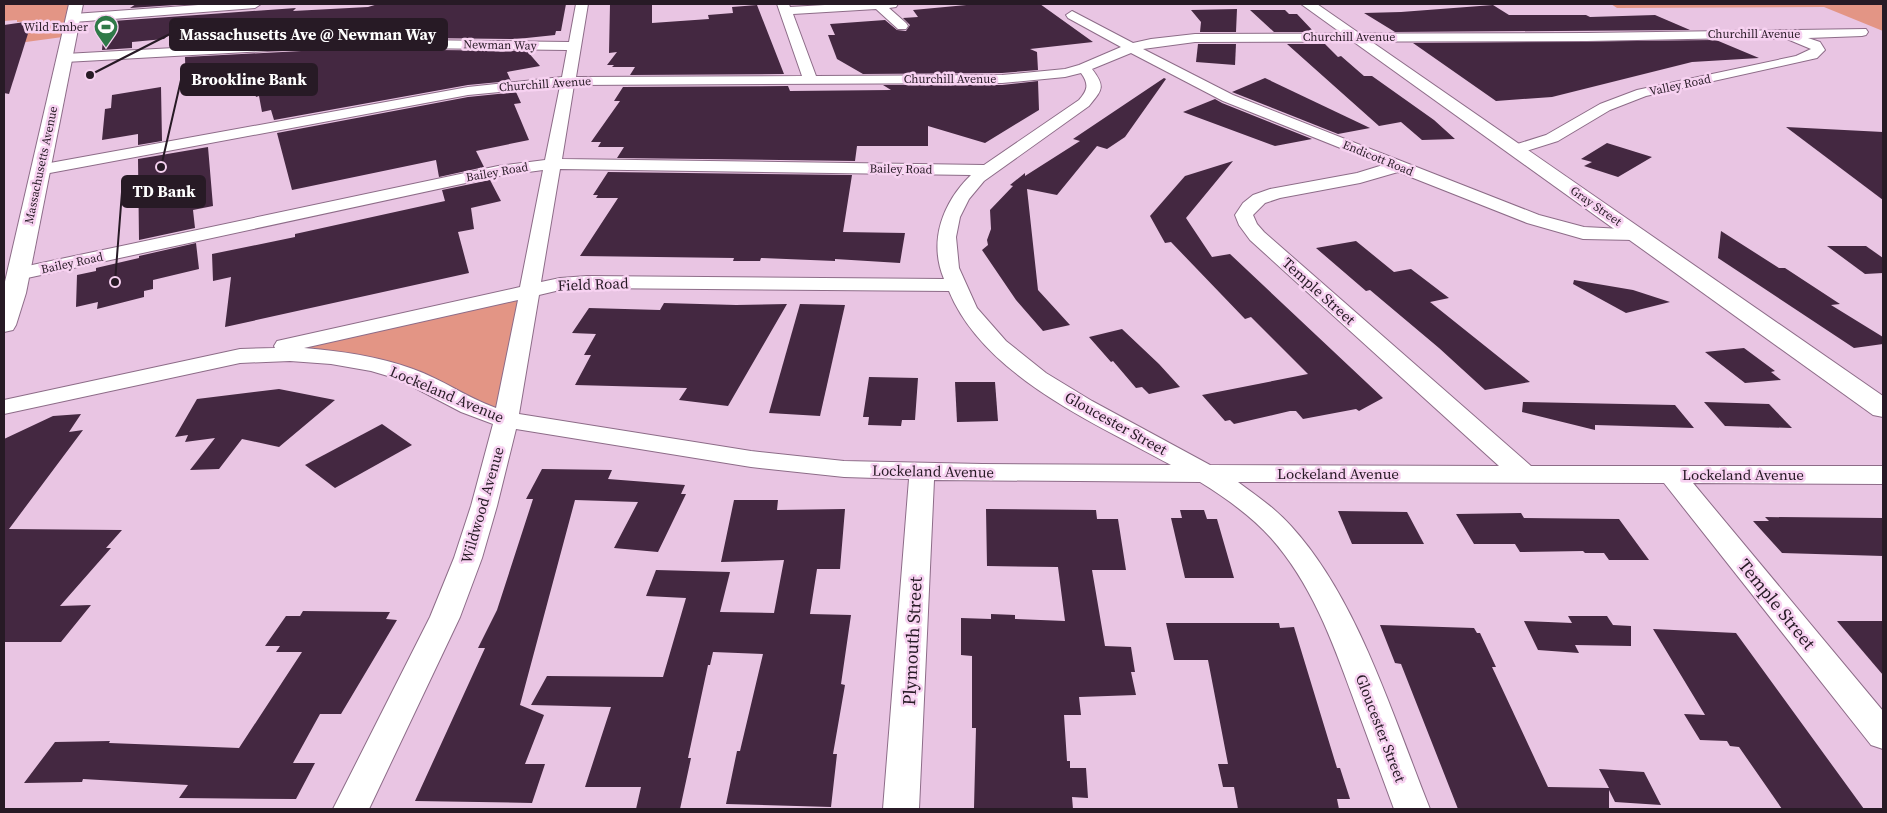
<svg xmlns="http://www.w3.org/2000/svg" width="1887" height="813" font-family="'Source Serif 4',serif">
<rect width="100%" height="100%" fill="#e9c5e3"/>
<g fill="#e39585">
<path d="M4 4H76L70 36 4 45V36C17 34 19 25 32 24L33 21 17 22V20L4 21Z"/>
<path d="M1611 4H1883V31L1824 7 1617 8Z"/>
<path d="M529 290 506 420 374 365 240 356Z"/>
</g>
<g fill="#442841">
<path d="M136 4H190L130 8Z"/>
<path d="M378 4H566L561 31H556L555 35 517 39 339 37 185 46 184 20 164 39 132 42V48L102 50 104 28 113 21 296 8 293 11 368 7Z"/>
<path d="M610 4H652V23L709 19 708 15 733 13 732 7 757 5 784 74 630 75 635 67H612L614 65H607L617 52 609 53Z"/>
<path d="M977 4H1040L1093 42 1030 49 1037 52 1038 70 1002 73 863 74 837 59 828 35H835L830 24 885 20 897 30 906 31 910 25 903 18 918 17 913 10Z"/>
<path d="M1493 5 1509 15H1586L1590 17 1655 15 1690 30 1395 32 1364 13 1401 12Z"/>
<path d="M1237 9 1236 32H1200L1201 22 1191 10Z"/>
<path d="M1250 10H1285L1289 14H1297L1314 32H1274Z"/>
<path d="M32 21 9 94 4 93V25Z"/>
<path d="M1716 40 1759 58 1692 62 1552 97 1496 101 1413 43Z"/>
<path d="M1198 44H1236L1235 65 1196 62Z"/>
<path d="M1287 44H1325L1338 57 1341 56 1364 76H1372L1434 120 1455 139 1422 140 1401 122 1379 126Z"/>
<path d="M339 49 527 51 540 66 507 72 511 81 468 85 274 120 271 110 262 112 259 96 256 97 251 80 186 92 185 57Z"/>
<path d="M1164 78 1166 79 1125 137 1107 149 1097 146 1057 195 1027 189 1038 290 1070 325 1043 331 1016 300 982 250 988 245 987 240 991 229 990 210 1013 186 1010 185 1025 173V176L1080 141 1073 139Z"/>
<path d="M1265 78 1370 128 1338 134 1232 92Z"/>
<path d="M1038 81 1039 110 985 143 928 126V146H857L855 161 617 158 624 147H598L601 142H591L620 101H614L623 87 788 86 790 91 891 90 883 85H1002Z"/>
<path d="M161 87 162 141 138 145V134L102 140 105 109 111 108 112 95Z"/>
<path d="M516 92 521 103 514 104 529 140 476 151 484 167 439 177 436 160 292 190 277 133 468 97Z"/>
<path d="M1215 99 1222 103 1312 139 1275 146 1183 112Z"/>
<path d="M1786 127 1883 132V200Z"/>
<path d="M1607 143 1652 157 1618 177 1584 166 1592 162 1581 159Z"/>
<path d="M208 147 213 206 193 210 195 228 139 240 138 159Z"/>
<path d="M1233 161 1186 218 1212 257 1230 254 1383 398 1359 411 1356 409 1303 419 1296 411H1290L1234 424 1230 420 1225 421 1202 395 1308 374 1251 317 1245 319 1171 242 1165 243 1150 216 1185 176Z"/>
<path d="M608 172 852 175 843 232 905 233 900 263 835 259V261L761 258 760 261H733L734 258 580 256 618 198H596L598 195H593Z"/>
<path d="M490 180 501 201 471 208 474 229 458 232 469 273 225 327 231 277 213 281 212 254 295 237V234L445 201 442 190Z"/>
<path d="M1721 231 1779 268H1785L1840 304 1831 305 1883 337V344L1854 348 1718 258Z"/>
<path d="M1356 241 1394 272 1411 269 1449 298 1430 302 1530 382 1485 390 1439 348 1370 290 1366 291 1316 248Z"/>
<path d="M196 243 199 269 153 280V289L144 291V297L97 309 98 302 76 307 77 275 96 271V268L139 258V256Z"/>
<path d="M1827 246H1866L1883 258V273L1865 274Z"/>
<path d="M1574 280 1633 290 1670 302 1626 313 1573 284Z"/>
<path d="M664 303 736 305 787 304 728 406 679 400 687 388 575 385 591 355H584L596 334 572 333 589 308 660 310Z"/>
<path d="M800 304 845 305 820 416 769 413Z"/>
<path d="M1122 329 1159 364 1180 387 1149 394 1142 387 1136 388 1113 361 1111 362 1089 337Z"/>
<path d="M1744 348 1775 371 1771 372 1781 380 1745 383 1705 352Z"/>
<path d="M869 377 918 378 915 420H902L901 426 868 425 869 417H863Z"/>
<path d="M955 382H995L998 421 957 422Z"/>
<path d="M279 389 335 400 279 447 242 439 219 469 190 470 215 438 185 442 188 435 175 437 197 399Z"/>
<path d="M1523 402 1675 405 1694 428 1595 425V430L1522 412Z"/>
<path d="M1704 402 1769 404 1792 428 1725 426Z"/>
<path d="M81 414 69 432 83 430 9 529 122 530 106 548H111L60 606 91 605 61 642H4V439L53 416Z"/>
<path d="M382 424 412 445 335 488 305 465Z"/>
<path d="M542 469 612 470 608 479 685 485 681 494H686L658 552 614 548 638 502 575 500 520 705 544 715 525 764H545L532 803 415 801 485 648H478L497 610 533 499H526Z"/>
<path d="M734 500H778L777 510 845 509 840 569H817L810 614 851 615 841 684 845 685 833 754H837L831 807 726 804 737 751H740L763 654 713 652 710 665H708L688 758H691L680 809H636L641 787H585L611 707 531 705 547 676 663 677 686 598 646 596 656 570 730 572 720 612 774 613 784 560 721 562Z"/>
<path d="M986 509 1096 510 1097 519H1118L1126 570H1092L1105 646 1131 647 1135 672H1131L1136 695 1079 697 1081 715H1064L1067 761H1070V768H1086L1088 798 1072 797 1073 809 974 808 976 728H972V656L961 655V618L991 619V614L1015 615V619L1065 621 1058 567 987 566Z"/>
<path d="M1180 510H1204L1207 519H1217L1234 578H1185L1171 518H1182Z"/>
<path d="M1338 511 1407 512 1424 544H1352Z"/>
<path d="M1521 513 1524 518 1619 519 1649 560H1609L1604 553H1585L1583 551 1520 552 1515 544H1474L1456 514Z"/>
<path d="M1765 517 1883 518V556L1782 553 1753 521H1769Z"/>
<path d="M303 611 390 612 386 619 397 620 341 714H320L293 763H315L296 799 179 798 188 785 83 779 82 782 24 783 55 742 110 741 109 743 239 748 302 652H276L280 646H265L286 616H300Z"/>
<path d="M1568 616H1607L1613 625 1631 626V646L1575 645 1579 653 1538 650 1524 621 1572 623Z"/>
<path d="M1837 621H1883V675Z"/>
<path d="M1166 623H1279L1280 628 1294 627 1337 768H1340L1350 799H1337L1339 809H1238L1234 787H1223L1218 764H1228L1208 660H1174Z"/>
<path d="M1380 625 1474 628 1477 633H1480L1496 667H1492L1548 787 1609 788 1599 769 1644 772 1661 805 1615 802 1609 790V809H1458L1401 664 1395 663Z"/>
<path d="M1653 629 1736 633 1864 809H1782L1739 747 1730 746 1727 741 1700 740 1684 714 1705 715Z"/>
</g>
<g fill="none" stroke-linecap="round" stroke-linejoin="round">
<defs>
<g id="minor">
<path d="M212 4H261L255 8 74 22 68 18 74 14Z"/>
<path d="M576 4H588L576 77 802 76 777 4H789L790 7 842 4H898L896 7 889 8 906 23 908 26 906 29H898L876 9 793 14 816 76 1002 75 1065 69 1079 65 1121 47 1068 18 1066 15 1072 11 1133 43 1151 39 1195 34 1587 33 1866 29 1868 32 1866 35 1862 36 1808 38 1820 42 1825 50 1817 58 1646 96 1610 110 1558 141 1517 154 1511 152 1509 149 1511 146 1546 135 1600 104 1637 90 1796 56 1811 49 1787 39 1738 38 1587 41 1195 42 1143 49 1233 95 1539 215 1584 227 1642 230 1644 234 1642 238 1635 240 1583 239 1527 223 1398 172 1360 183 1280 198 1265 203 1253 215 1257 224 1264 232 1531 466H1883V484L1693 483 1883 711V749L1871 745 1664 483 1238 482C1257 496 1276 509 1291 526 1358 599 1393 717 1430 809H1394C1380 771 1366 733 1352 695 1332 640 1311 583 1271 538 1251 516 1226 498 1200 482L934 480 919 809H883L909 479 844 477 751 467 516 429 497 506 482 558 460 617 369 809H333L430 617 454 558 471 506 493 424 461 412 398 379 371 371 331 364 290 361 240 363 4 414V400L240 349 275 348 274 346 277 341 520 287 543 170 498 176 18 280 11 278 8 274 11 270 18 268 498 166 545 160 560 86 468 95 39 175 33 174 31 170 33 166 39 165 468 87 562 77 567 50 339 47 65 62 58 58 65 54 339 39 569 42ZM1131 53 1223 101 1383 165 1357 173 1270 189 1253 195 1243 203 1235 215 1239 225 1250 240 1499 466 1210 465 1092 401 1046 373 1006 341 977 308 959 268 956 237 960 217 969 199 984 181 1089 106C1102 90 1106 87 1092 69ZM1081 73C1089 84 1088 90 1079 100L984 165 562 159 574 85 1002 83 1065 77ZM560 169 971 175C943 202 928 241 944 279L587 276 560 278 541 282ZM587 288 949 291C984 376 1095 423 1171 465L982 464 844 461 751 451 519 414 539 295 560 290ZM518 300 496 408C467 398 442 379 413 369 378 356 340 351 304 348Z"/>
</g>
<path id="tertiary" d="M1301 4H1317L1883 396V417L1873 415Z"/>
<path id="primary" d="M69 4H83L26 293 16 325 13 330 4 332V286Z"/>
</defs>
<use href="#minor" stroke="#8d6c88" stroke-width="2"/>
<use href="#tertiary" stroke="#8d6c88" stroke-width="2"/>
<use href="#primary" stroke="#8d6c88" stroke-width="2"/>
<use href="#minor" fill="#fff" fill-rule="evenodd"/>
<use href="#tertiary" fill="#fff" fill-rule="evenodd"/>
<use href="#primary" fill="#fff" fill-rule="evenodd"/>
</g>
<defs>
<symbol id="stadium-pin" viewBox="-11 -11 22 30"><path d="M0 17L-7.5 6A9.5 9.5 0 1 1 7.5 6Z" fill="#2f7a48" stroke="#f7d2f1"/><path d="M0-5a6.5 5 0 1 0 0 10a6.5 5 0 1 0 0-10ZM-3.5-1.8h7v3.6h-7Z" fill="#fff"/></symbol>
</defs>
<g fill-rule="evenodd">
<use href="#stadium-pin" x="92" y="13" width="28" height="38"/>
</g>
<g text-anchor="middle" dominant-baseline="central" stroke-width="5" stroke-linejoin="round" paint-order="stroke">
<g font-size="12" fill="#271a25" stroke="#f7d2f1" text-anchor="end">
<text x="88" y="27">Wild Ember</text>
</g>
<g font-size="12" fill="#271a25" stroke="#f7d2f1">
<text x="1754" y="34">Churchill Avenue</text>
<text x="1349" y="37">Churchill Avenue</text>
<text transform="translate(500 45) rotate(1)">Newman Way</text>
<text x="950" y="79">Churchill Avenue</text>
<text transform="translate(545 84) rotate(-4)">Churchill Avenue</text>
<text transform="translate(1680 85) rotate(-12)">Valley Road</text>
<text transform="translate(1378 158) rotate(22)">Endicott Road</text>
<text transform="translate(41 165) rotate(-78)">Massachusetts Avenue</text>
<text transform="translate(901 169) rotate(1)">Bailey Road</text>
<text transform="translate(497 172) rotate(-10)">Bailey Road</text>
<text transform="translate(1596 206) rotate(35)">Gray Street</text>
<text transform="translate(72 263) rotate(-12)">Bailey Road</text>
</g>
<g font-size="15" fill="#271a25" stroke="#f7d2f1">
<text transform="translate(593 284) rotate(-2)">Field Road</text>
<text transform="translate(1319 291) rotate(42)">Temple Street</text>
<text transform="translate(447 394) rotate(23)">Lockeland Avenue</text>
<text transform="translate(1116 423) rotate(29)">Gloucester Street</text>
<text transform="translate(933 471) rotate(1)">Lockeland Avenue</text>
<text x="1338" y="473">Lockeland Avenue</text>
<text x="1743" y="474">Lockeland Avenue</text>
<text transform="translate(482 505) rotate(-74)">Wildwood Avenue</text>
<text transform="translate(1381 728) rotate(69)">Gloucester Street</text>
</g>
<g font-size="18" fill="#271a25" stroke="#f7d2f1">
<text transform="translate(1777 604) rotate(51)">Temple Street</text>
<text transform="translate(912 641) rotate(-87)">Plymouth Street</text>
</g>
</g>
<path fill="none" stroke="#271a25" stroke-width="2" d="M90 75L170 34M161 167L181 80M115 282L122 192"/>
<g fill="#271a25" stroke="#f7d2f1" stroke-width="2">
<circle cx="90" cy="75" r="5"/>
<circle cx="161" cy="167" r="5"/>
<circle cx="115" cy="282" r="5"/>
</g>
<g fill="#271a25" stroke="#271a25" stroke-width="2">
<rect x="170" y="19" width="277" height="31" rx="5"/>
<rect x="181" y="64" width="136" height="31" rx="5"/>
<rect x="122" y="176" width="83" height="31" rx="5"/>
</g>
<g font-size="16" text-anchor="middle" font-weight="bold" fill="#fff">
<text x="308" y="40">Massachusetts Ave @ Newman Way</text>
<text x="249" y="85">Brookline Bank</text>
<text x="164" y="197">TD Bank</text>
</g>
<rect width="1887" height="813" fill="none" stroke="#271a25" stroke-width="10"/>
</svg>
